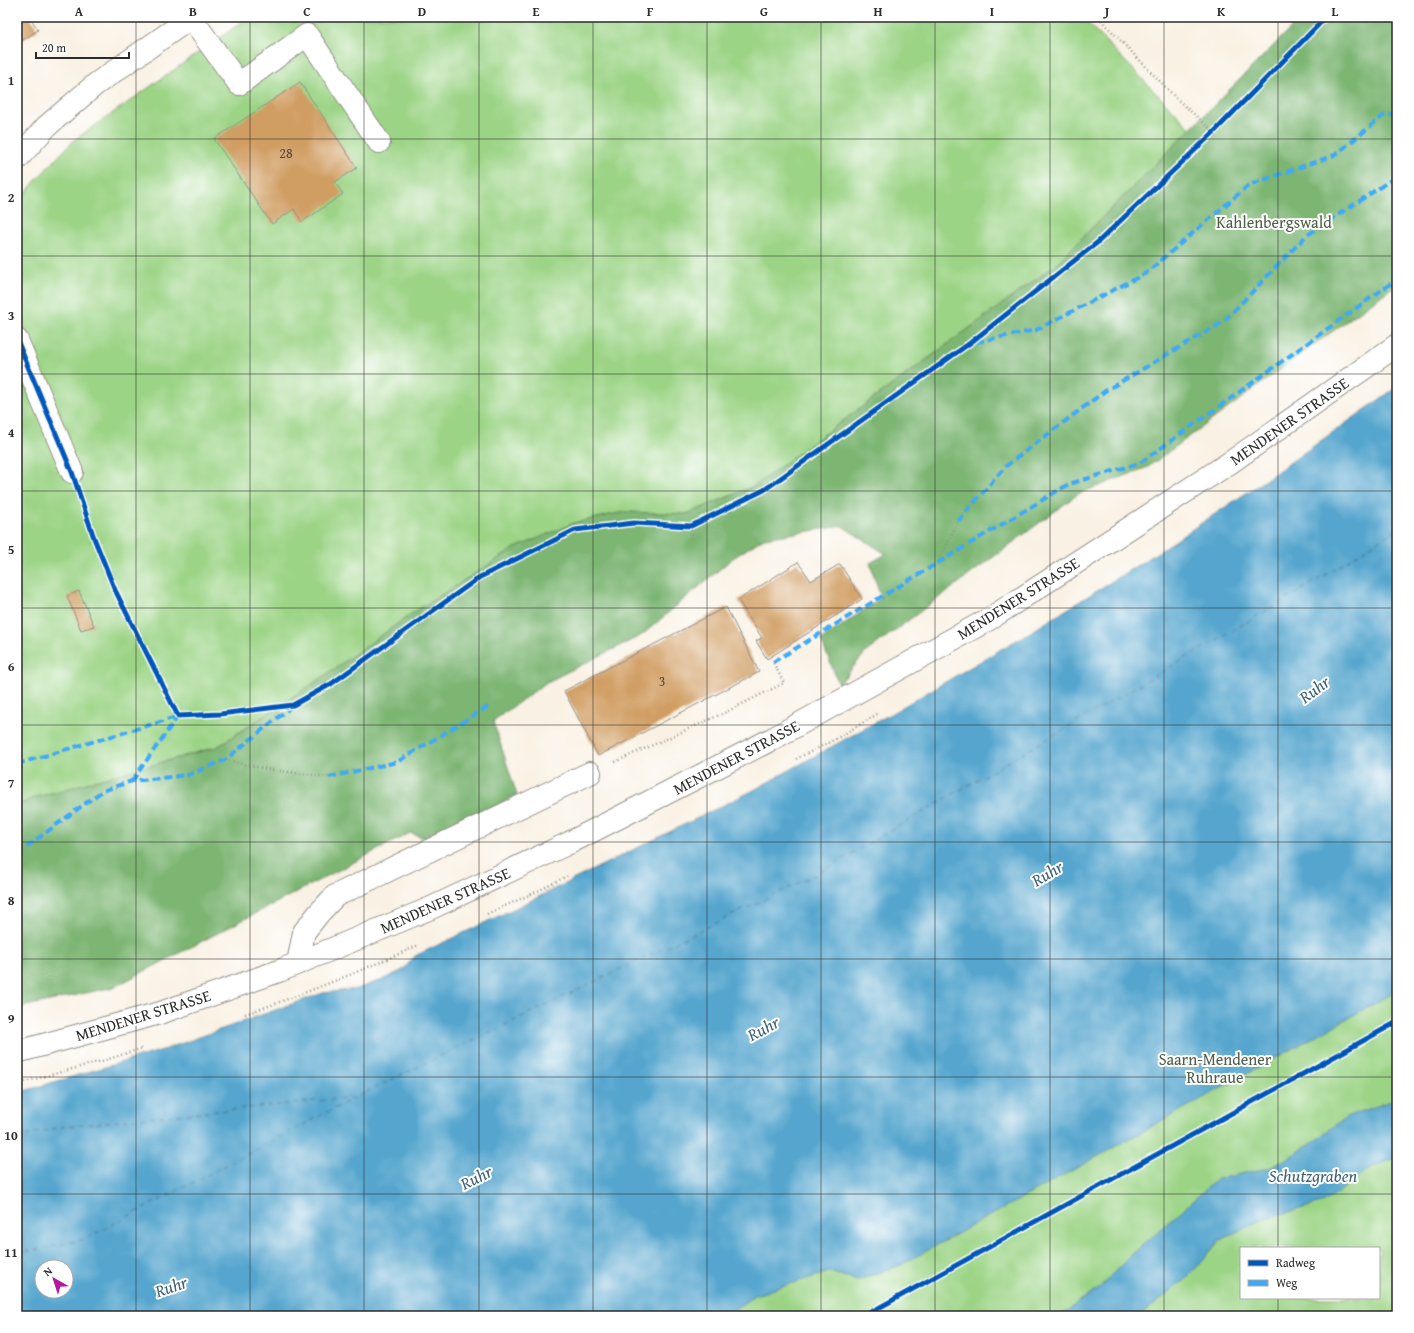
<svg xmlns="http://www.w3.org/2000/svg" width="1414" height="1333" font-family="'Gentium Book Plus',serif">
<rect width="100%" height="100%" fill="#fff"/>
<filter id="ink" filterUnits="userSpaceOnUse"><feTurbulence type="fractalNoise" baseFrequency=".025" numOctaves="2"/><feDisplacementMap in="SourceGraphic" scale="8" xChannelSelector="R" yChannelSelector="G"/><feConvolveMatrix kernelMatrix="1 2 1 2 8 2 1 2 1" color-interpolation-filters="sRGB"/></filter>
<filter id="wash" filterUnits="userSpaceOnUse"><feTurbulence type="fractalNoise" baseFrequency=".012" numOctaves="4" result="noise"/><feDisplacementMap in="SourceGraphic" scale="16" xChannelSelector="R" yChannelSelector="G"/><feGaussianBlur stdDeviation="0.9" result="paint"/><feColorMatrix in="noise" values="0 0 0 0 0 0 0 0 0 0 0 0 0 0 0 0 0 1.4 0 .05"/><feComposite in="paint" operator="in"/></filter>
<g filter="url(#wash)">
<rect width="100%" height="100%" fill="#f9f1e3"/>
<g fill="#9cd486" stroke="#648058" fill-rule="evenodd">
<path d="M249 17H1082L1191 129 1053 267 754 486 687 514 625 512 574 523 314 683 217 747 33 798 17 806V204L36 180 73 141Z"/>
<path d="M1397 750V1316H153ZM1241 1248H1379V1298H1241Z"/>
</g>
<path fill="#7db673" stroke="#54704f" d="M1302 17H1397V284L1148 467 1078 494 866 652 839 684 821 640 881 598 870 563 886 554 842 526 764 538 733 558 642 635 547 682 493 721 517 795 431 840 410 833 114 987 17 1008V806L33 798 217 747 314 683 411 614 515 548 574 523 625 512 687 514 754 486 1053 267Z"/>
<g fill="#54a5ce" stroke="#40687c" fill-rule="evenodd">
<path d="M1397 387V991L901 1265 858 1280 829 1272 755 1295 725 1316H17V1093L166 1049 323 993 356 989 382 980 403 970 415 956 526 903 752 791 894 712 1034 630 1160 551 1261 483ZM42 1267H66V1291H42Z"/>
<path d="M1397 1099V1158L1374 1166 1325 1202 1264 1219 1220 1240 1189 1276 1140 1316H1060L1097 1290 1126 1260 1217 1179 1272 1167 1301 1150 1348 1116Z"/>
</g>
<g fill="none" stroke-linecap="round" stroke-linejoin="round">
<g stroke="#3d6274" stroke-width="1" stroke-dasharray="5 4" stroke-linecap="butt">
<path d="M17 1138 61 1127 355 1097"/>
<path d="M17 1254 85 1239 356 1097 815 875 1300 591 1397 529"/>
</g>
</g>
<g id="blocks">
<g fill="#d09d62">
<path d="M17 17H30L38 30 17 44Z"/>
<path d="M300 82 357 168 335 182 343 194 302 222 294 209 272 224 214 139Z"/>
<path d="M798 562 811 581 840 564 862 599 767 659 756 641 762 638 738 600Z"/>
<path d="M79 591 94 626 81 630 67 596Z"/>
<path d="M726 607 759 672 598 756 564 691Z"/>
</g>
</g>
</g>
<g filter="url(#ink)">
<use href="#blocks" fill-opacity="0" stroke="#928e87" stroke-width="1"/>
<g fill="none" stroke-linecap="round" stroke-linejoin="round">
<defs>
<g id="minor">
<path d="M191 18 239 84 307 35 379 142"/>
<path d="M17 340 72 472"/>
<path d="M298 963 304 932 319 913 335 896 590 773"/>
<path d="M17 1052 160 1013 279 971 431 908 569 843 774 738 991 618 1231 462 1397 345"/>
</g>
<path id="major" d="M17 159 47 126 96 84 192 17"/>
</defs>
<use href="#minor" stroke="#928e87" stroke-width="24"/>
<use href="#major" stroke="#928e87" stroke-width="24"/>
<g stroke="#928e87" stroke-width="2.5" stroke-dasharray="1 3" stroke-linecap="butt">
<path d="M1098 17 1178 100 1214 132"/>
<path d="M691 526 692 542"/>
<path d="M938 563 958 521"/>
<path d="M796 759 834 740 879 713"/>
<path d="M225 760 272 770 329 777"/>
<path d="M615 762 724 713 784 683 773 662"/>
<path d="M487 914 538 891 567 876"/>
<path d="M245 1014C303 995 360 971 417 946"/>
<path d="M17 1084 109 1059 143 1048"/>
</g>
<use href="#minor" stroke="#fff" stroke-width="22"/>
<use href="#major" stroke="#fff" stroke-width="22"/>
<g stroke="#3fa9f5" stroke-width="4" stroke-dasharray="8 4" stroke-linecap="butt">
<path d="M976 342 1036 330 1146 273 1249 185 1335 155 1383 116 1397 114"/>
<path d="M958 521 1006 466 1105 391 1223 322 1306 236 1397 176"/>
<path d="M773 662 1069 484 1140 463 1397 279"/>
<path d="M17 764 180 716"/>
<path d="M329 777 397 762 489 706"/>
<path d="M132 781 178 716"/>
<path d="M17 854 102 791 132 781 188 775 225 760 292 706"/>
</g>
<defs>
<g id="cycleway">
<path d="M17 340 72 472 94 538 115 590 178 716 220 714 293 705 331 684 480 577 575 530 634 523 691 526 764 490 970 343 1098 242 1214 132 1326 17"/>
<path d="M864 1316 1397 1022"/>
</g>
</defs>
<use href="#cycleway" stroke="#fff" stroke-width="8"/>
<use href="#cycleway" stroke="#0057b8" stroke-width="5"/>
</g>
</g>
<path fill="none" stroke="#2b2b2b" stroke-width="1" stroke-opacity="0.55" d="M136 17V1316M250 17V1316M364 17V1316M479 17V1316M593 17V1316M707 17V1316M821 17V1316M935 17V1316M1050 17V1316M1164 17V1316M1278 17V1248M17 139H1397M17 256H1397M17 374H1397M17 491H1397M17 608H1397M17 725H1397M17 842H1397M17 959H1397M17 1077H1397M17 1194H1397M1278 1298V1316"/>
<g text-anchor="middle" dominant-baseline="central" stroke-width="4" stroke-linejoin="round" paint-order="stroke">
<g font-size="14" fill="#544839">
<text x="286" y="153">28</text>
<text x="662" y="681">3</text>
</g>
<g font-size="16" fill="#4d5e46" stroke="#fff">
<text x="1274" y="222">Kahlenbergswald</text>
<text x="1215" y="1059">Saarn-Mendener<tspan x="1215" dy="18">Ruhraue</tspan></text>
</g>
<g font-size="16" fill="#2b2b2b" stroke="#fff">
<text transform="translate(1289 421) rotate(-35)">MENDENER STRASSE</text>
<text transform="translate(1018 598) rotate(-32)">MENDENER STRASSE</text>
<text transform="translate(736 757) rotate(-28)">MENDENER STRASSE</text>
<text transform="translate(445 900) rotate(-24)">MENDENER STRASSE</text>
<text transform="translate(143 1015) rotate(-17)">MENDENER STRASSE</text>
</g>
<g font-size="17" font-style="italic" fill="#3d6274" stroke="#fff">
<text transform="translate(1314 689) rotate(-37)">Ruhr</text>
<text transform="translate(1047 873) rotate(-31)">Ruhr</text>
<text transform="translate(763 1028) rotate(-28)">Ruhr</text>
<text x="1313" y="1175">Schutzgraben</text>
<text transform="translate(476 1177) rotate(-27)">Ruhr</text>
<text transform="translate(171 1286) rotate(-19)">Ruhr</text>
</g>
</g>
<rect width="1414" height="1333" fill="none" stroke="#fff" stroke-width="44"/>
<rect x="1240" y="1247" width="140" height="52" fill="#ffffff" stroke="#aaaaaa"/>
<rect x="1248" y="1260" width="20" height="6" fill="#0057b8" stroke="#aaaaaa"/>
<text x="1276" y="1267" font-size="12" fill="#2b2b2b">Radweg</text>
<rect x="1248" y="1280" width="20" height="6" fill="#3fa9f5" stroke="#aaaaaa"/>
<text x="1276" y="1287" font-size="12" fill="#2b2b2b">Weg</text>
<g transform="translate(54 1279) rotate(321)"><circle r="19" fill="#ffffff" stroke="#aaaaaa"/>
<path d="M0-3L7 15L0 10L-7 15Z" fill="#b5179e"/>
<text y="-6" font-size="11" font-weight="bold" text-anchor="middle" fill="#2b2b2b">N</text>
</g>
<path d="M36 52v6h93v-6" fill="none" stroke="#2b2b2b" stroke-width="2"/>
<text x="42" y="52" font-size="12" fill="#2b2b2b" stroke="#ffffff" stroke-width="3" paint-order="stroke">20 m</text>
<rect x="22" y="22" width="1370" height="1289" fill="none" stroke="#2b2b2b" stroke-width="1.5"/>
<g font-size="13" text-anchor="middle" font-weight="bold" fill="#2b2b2b">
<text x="79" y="16">A</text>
<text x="193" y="16">B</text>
<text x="307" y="16">C</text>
<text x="422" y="16">D</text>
<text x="536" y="16">E</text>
<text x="650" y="16">F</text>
<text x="764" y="16">G</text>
<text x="878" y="16">H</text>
<text x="992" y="16">I</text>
<text x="1107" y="16">J</text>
<text x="1221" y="16">K</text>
<text x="1335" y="16">L</text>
<text x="11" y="85">1</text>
<text x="11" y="202">2</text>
<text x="11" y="320">3</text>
<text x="11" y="437">4</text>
<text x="11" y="554">5</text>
<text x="11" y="671">6</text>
<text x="11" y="788">7</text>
<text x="11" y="905">8</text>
<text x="11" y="1023">9</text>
<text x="11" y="1140">10</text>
<text x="11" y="1257">11</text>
</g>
</svg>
